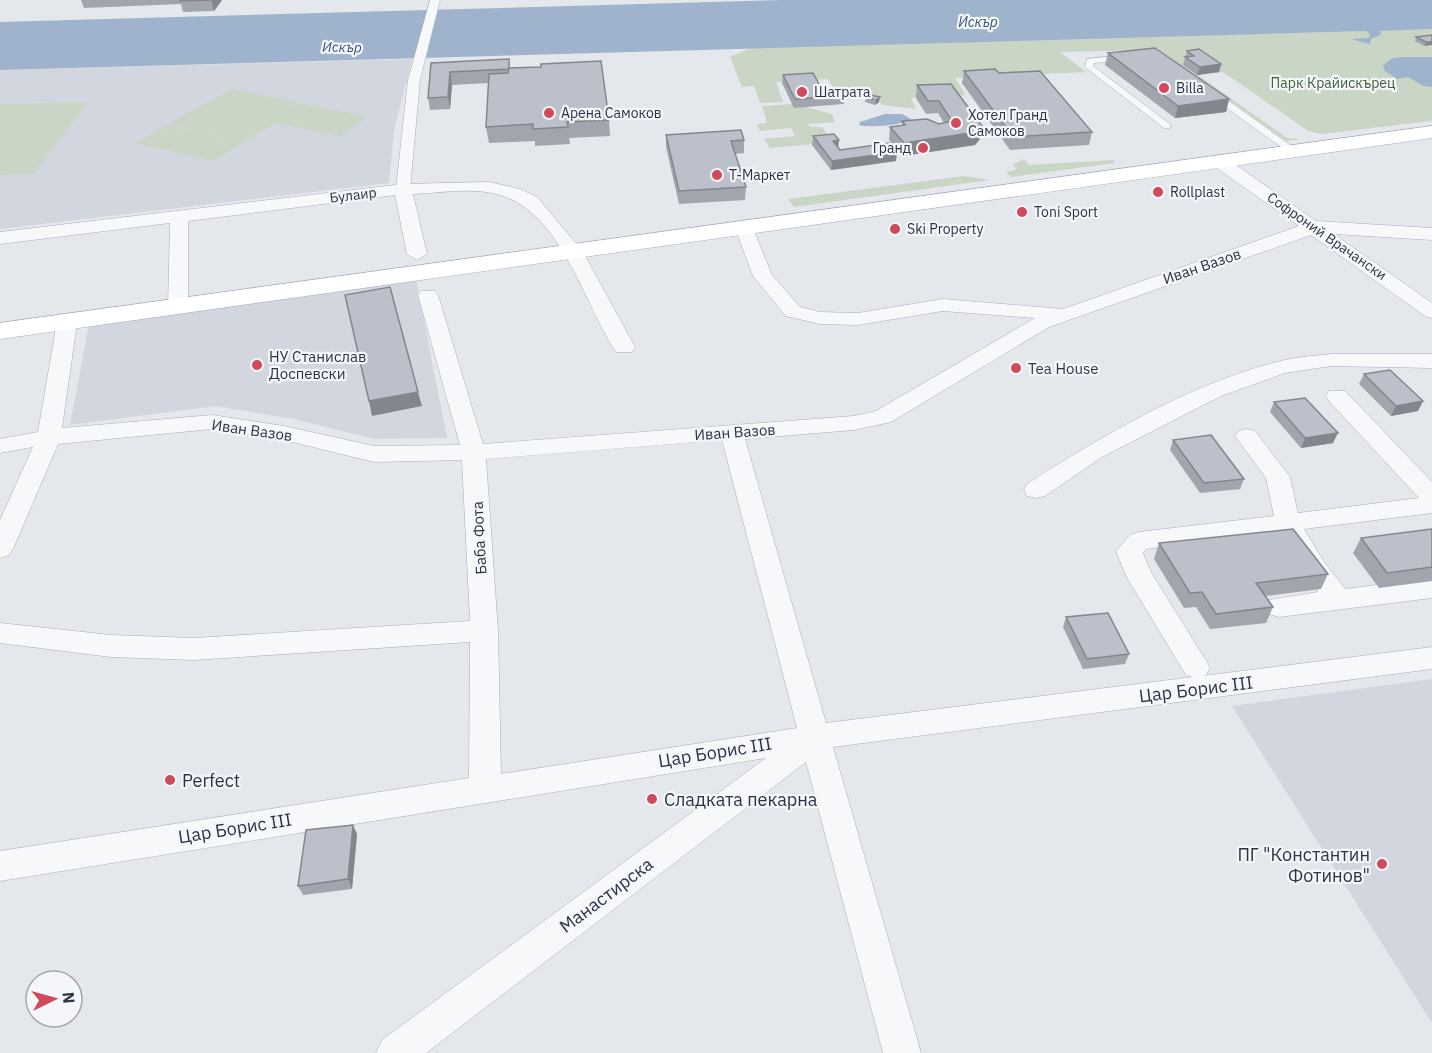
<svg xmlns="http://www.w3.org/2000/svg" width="1432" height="1053" font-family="'IBM Plex Sans',sans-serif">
<rect width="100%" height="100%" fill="#e4e7ec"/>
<g fill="#d2d6de">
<path d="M412 59 394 131 389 183 0 229V70Z"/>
<path d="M416 280 447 438 374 439 293 419 216 406 70 425 89 324Z"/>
<path d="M1432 679V1023L1232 706Z"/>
</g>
<g fill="#c9d6c5">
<path d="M1432 29V121L1321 134 1308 131 1223 72 1198 75 1287 138 1302 139 1286 141 1159 50 1060 52 1086 72 955 78 966 95 911 98 916 109 882 105 877 98 839 97 828 79 776 82 783 102 760 103 754 86 742 87 730 57 751 48Z"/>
<path d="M232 89 296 102 286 109 297 103 368 117 339 136 275 123 214 161 135 143 167 125 231 139 168 124Z"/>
<path d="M88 102 33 174 0 175V104Z"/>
<path d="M793 104 795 108 806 107 832 114 835 122 808 124 810 127H822L833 142 770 148 764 139 795 136 791 128 760 131 757 124 767 123 762 106Z"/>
<path d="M1024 159 1029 165 1114 160 1115 163 1011 177 1006 172 1016 170 1013 164Z"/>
<path d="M964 176 990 180 794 207 788 199Z"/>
</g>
<g fill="#9fb4cc">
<path d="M783 0H1432V29L1379 31 1382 34 1371 39 1370 44 1351 39 1369 38 1370 34 1366 31 0 70V22Z"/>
<path d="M1402 57H1432V87L1424 86 1408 77 1397 79 1385 71 1383 65 1393 58Z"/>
<path d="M885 114H902L911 119C906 125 868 128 859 125L860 122Z"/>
</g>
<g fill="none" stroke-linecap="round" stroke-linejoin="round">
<defs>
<g id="service">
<path d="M1124 55 1128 57 1127 59 1094 63 1093 66 1170 124V128H1164L1085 67 1087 59Z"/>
<path d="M1210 92H1216L1297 150V154H1291L1210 96Z"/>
</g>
<path id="pedestrian" d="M430 0H440L420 80 410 189 403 193 396 189 408 80Z"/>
<g id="minor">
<path d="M1220 157 1226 158 1316 221 1432 228V240L1334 234 1432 303V318L1425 316 1311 235 1049 327 891 422 854 430 745 439 826 723 1193 677 1186 675 1126 576 1116 551 1130 535 1139 532 1274 516 1266 478 1235 436 1239 431 1247 429 1255 431 1290 477 1298 513 1419 498 1329 401 1326 396 1329 391H1345L1432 482V513L1304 529 1324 562 1345 589 1432 578V598L1279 617 1269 614 1265 607 1269 600 1318 592 1281 532 1146 549 1143 553 1152 574 1210 667 1206 675 1202 676 1432 647V669L833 747 921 1053H883L806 762 426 1053H376L382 1040 766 758 0 881V851L469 778 470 642 194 660 111 657 0 643V623L111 635 194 638 470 621 462 460 374 462 284 440 212 429 58 444 13 549 9 555 0 558V520L33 447 0 453V439L38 432 57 322 60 318H74L77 322 62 428 212 415 284 426 374 446 460 445 418 295 421 291H435L438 295 483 444 854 416 876 411 1035 318 943 311 858 325 820 324 786 316 753 276 735 228 737 224H751L772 275 800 307 820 312 858 313 943 299 1063 309 1299 226 1214 166 1211 162 1214 158ZM722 440 797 728 501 774 498 631 486 459Z"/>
<path d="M489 182 520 189 537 197 583 252 635 347 632 352H616C582 301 560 206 492 193 468 188 438 193 413 194L427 254 417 260 407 254 395 195 188 221V307L185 311H171L168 307 170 223 0 244V232L403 184Z"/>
<path d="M1331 354H1432V368L1331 366 1285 373 1221 396 1102 457 1045 496 1036 498 1027 496 1024 490 1027 484C1102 436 1190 384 1277 362 1294 357 1313 356 1331 354Z"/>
</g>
<path id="secondary" d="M1432 126V138L0 339V323Z"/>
</defs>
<use href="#service" stroke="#a9aeb7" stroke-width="1"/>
<use href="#pedestrian" stroke="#a9aeb7" stroke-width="1"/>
<use href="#minor" stroke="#a9aeb7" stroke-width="1"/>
<use href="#secondary" stroke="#a9aeb7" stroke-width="1"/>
<use href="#service" fill="#f7f8fa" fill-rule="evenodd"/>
<use href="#pedestrian" fill="#f7f8fa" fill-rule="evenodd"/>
<use href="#minor" fill="#f7f8fa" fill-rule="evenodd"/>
<use href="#secondary" fill="#fff" fill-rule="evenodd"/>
</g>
<g fill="#a1a5ae">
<path d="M81 0H222L214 11 183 12 181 4 84 8Z"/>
<path d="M1432 35 1424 46 1415 41 1416 37Z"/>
<path d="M1187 51 1221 64 1219 72 1197 75 1183 65Z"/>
<path d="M1108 53 1229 99 1226 112 1175 118 1105 65Z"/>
<path d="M431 63 510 68 609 120 610 136 569 138 570 144 535 146V141L489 143 486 127 489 83 452 85 450 109 430 110 428 98Z"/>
<path d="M964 71 999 73 1092 132 1089 145 1010 150 962 83Z"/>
<path d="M783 75 824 93 844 96V104L794 108 782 83Z"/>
<path d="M917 85 982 126 980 139 975 145 903 156 889 140 890 127 902 126V121L939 124 944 123 938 113 926 114 916 98Z"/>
<path d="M866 98 879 102 875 105 865 102Z"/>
<path d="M666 135 744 140V153L735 154 746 187 745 200 679 204 666 147Z"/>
<path d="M813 136 838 148 840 150 896 161 831 170 812 145Z"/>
<path d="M1364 374 1423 401 1418 411 1391 416 1359 384Z"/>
<path d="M1274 402 1333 443 1301 448 1270 412Z"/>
<path d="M1173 440 1244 479 1240 489 1200 493 1170 450Z"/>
<path d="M1432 529V581L1379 588 1353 553 1361 538Z"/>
<path d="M1159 543 1328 574 1321 589 1265 596 1273 607 1266 623 1210 629 1196 607 1184 608 1154 559Z"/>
<path d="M1066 617 1129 654 1125 664 1083 669 1063 627Z"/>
<path d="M357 834 352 889 303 895 298 886Z"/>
</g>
<g fill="#83868d">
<path d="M211 0H222L214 11Z"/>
<path d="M1426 42H1432V45L1424 46Z"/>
<path d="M1221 64 1219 72 1197 75 1200 67Z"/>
<path d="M450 72 452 85 450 109 448 97Z"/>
<path d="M880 97 879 102 875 105 876 100Z"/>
<path d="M1229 99 1226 112 1175 118 1178 106Z"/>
<path d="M982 126 980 139 975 145 903 156 904 143Z"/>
<path d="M839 140 838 149 833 141Z"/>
<path d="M897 152 896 161 831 170 832 161Z"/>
<path d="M418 392 422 406 372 416 369 401Z"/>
<path d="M1423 401 1418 411 1391 416 1396 406Z"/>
<path d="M1338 433 1333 443 1301 448 1305 438Z"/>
<path d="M353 825 357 834 352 889 348 879Z"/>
</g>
<g fill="#bbc0ca" stroke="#83868d" stroke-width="1.5">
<path d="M180 0H211L180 1Z"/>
<path d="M1432 35V42H1426L1416 37Z"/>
<path d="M1155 48 1229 99 1178 106 1108 53Z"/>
<path d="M1199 49 1221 64 1200 67 1185 57 1194 56 1187 51Z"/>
<path d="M509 59V69L450 72 448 97 428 98 431 63Z"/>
<path d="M601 61 609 120 567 122 568 127 533 129V124L486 127 489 74 508 73 509 68 541 67V64Z"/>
<path d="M995 69 999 73 1040 71 1092 132 1013 137 964 71Z"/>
<path d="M813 73 824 93 842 92 844 96 795 99 783 75Z"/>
<path d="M951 84 982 126 977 132 904 143 890 127 905 125 902 121 927 119 939 124 952 121 939 101H928L917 85Z"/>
<path d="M870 95 880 97 876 100 866 98Z"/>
<path d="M741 130 744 140 731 141 746 187 679 191 666 135Z"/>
<path d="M834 134 839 140 833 141 840 150 890 143 897 152 832 161 813 136Z"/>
<path d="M390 287 418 392 369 401 345 295Z"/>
<path d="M1390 370 1423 401 1396 406 1364 374Z"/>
<path d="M1305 398 1338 433 1305 438 1274 402Z"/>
<path d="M1211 435 1244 479 1204 483 1173 440Z"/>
<path d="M1293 529 1328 574 1256 583 1273 607 1216 614 1202 592 1190 593 1159 543Z"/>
<path d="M1432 529V567L1387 573 1361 538Z"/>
<path d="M1108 613 1129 654 1087 659 1066 617Z"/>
<path d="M353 825 348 879 298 886 306 830Z"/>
</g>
<g fill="#d1495b" stroke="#f4f6f9" stroke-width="2">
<circle cx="1164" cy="88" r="6"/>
<circle cx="802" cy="92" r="6"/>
<circle cx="549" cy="113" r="6"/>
<circle cx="956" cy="123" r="6"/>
<circle cx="923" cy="148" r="6"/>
<circle cx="717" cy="175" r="6"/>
<circle cx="1158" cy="192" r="6"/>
<circle cx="1022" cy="212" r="6"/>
<circle cx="895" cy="229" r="6"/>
<circle cx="257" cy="365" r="6"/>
<circle cx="1016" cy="368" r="6"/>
<circle cx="170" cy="780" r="6"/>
<circle cx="652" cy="799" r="6"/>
<circle cx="1382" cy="864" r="6"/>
</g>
<g text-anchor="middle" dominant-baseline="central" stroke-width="4.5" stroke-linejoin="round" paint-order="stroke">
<g font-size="14" font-style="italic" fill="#34527a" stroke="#f4f6f9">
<text x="978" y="22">Искър</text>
<text transform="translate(342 47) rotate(1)">Искър</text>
</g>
<g font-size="14" fill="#3f6138" stroke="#f4f6f9">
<text x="1333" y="83">Парк Крайискърец</text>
</g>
<g font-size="14" fill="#2b3445" stroke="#f4f6f9" text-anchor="start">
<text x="1176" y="88">Billa</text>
<text x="814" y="92">Шатрата</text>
<text x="561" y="113">Арена Самоков</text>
<text x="968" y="115">Хотел Гранд<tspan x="968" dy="16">Самоков</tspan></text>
<text x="911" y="148" text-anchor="end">Гранд</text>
<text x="729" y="175">Т-Маркет</text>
<text x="1170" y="192">Rollplast</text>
<text x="1034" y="212">Toni Sport</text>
<text x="907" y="229">Ski Property</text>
</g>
<g font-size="14" fill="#2b3445" stroke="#f4f6f9">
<text transform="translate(353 195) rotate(-7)">Булаир</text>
<text transform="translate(1327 236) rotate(35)">Софроний Врачански</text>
</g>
<g font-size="15" fill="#2b3445" stroke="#f4f6f9">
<text transform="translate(1202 266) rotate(-19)">Иван Вазов</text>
<text transform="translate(252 430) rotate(8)">Иван Вазов</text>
<text transform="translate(735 432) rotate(-4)">Иван Вазов</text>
<text transform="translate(479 538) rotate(-93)">Баба Фота</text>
</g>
<g font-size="15" fill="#2b3445" stroke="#f4f6f9" text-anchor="start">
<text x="269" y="356">НУ Станислав<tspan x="269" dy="17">Доспевски</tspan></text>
<text x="1028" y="368">Tea House</text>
</g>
<g font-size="18" fill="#2b3445" stroke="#f4f6f9">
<text transform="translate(1196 689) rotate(-7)">Цар Борис III</text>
<text transform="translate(715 752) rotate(-9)">Цар Борис III</text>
<text transform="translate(235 828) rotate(-9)">Цар Борис III</text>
<text transform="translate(606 895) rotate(-37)">Манастирска</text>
</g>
<g font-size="18" fill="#2b3445" stroke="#f4f6f9" text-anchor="start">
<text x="182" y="780">Perfect</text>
<text x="664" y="799">Сладката пекарна</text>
<text x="1370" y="854" text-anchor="end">ПГ "Константин<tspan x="1370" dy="21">Фотинов"</tspan></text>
</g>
</g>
<g transform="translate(54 999) rotate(85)"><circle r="28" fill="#f4f6f9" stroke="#a4a8b1" stroke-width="1.5"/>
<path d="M0-4.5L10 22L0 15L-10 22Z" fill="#d1495b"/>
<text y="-9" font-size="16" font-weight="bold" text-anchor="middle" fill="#2b3445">N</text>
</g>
</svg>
